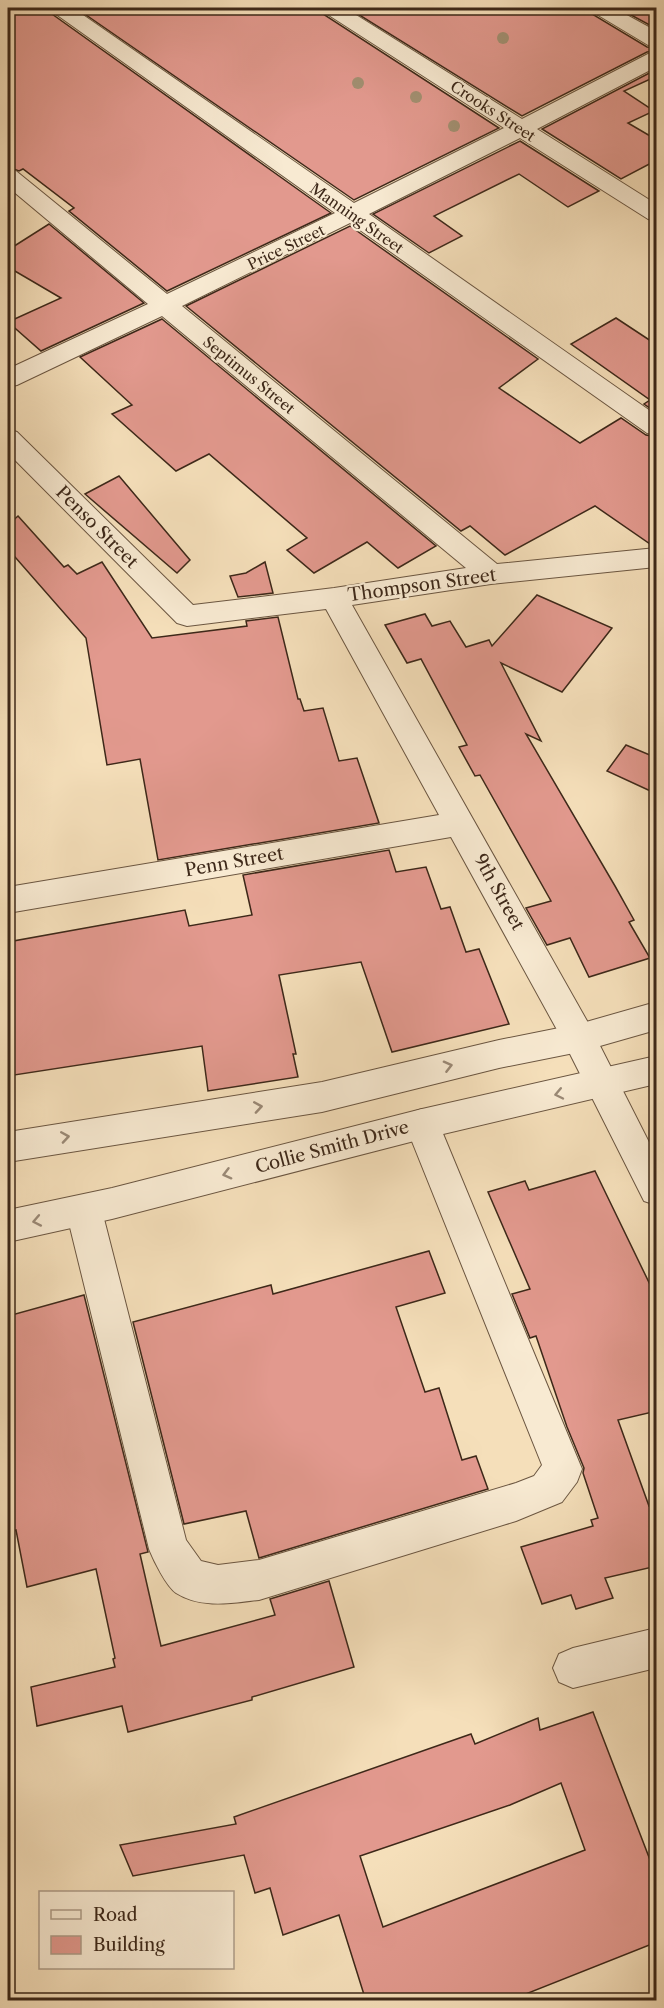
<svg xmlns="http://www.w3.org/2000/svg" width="664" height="2008" font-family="'Libre Caslon Text',serif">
<rect width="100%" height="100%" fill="#f5dfba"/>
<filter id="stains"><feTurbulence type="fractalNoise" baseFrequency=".00333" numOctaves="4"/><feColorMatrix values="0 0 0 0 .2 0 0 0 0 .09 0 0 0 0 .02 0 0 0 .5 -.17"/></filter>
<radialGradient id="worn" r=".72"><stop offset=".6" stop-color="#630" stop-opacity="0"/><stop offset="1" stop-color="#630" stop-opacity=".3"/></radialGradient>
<g fill="#e2998e" stroke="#3d2819" stroke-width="1.5" fill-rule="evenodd">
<path d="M20 8H47L52 14 331 213 167 291 69 211 74 208 23 169 19 171 8 167V13Z"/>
<path d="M76 8H319L323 14 499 128 354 200Z"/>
<path d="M348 8H587L592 14 647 47 657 48V51L647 52 522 116Z"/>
<path d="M618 8H657V29Z"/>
<path d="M657 69V76L624 91 654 111 628 123 657 140V160L621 179 542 129Z"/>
<path d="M520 141 599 191 568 207 519 174 434 216 462 236 429 253 373 214Z"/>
<path d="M49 224 144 303 41 351 8 322 61 298 8 267V250Z"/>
<path d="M350 226 538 359 499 388 580 443 621 418 646 435 657 437V546H653L595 506 505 555 470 526 461 531 186 306Z"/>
<path d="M616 318 657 345V413L644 404 650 400 571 344Z"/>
<path d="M162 319 436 546 398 568 367 542 314 573 287 550 307 538 209 454 176 471 112 414 132 405 80 357Z"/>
<path d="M119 476 190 560 177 573 85 494Z"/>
<path d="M18 516 64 567 68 565 77 574 102 562 152 638 247 626 246 621 278 617 298 699H300L304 711 323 708 339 761 357 758 379 823 158 860 140 759 107 765 86 638 8 549V525Z"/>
<path d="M265 562 273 593 238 597 230 576 246 573Z"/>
<path d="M537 595 612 628 562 692 501 663 541 741 526 734 615 886 634 920 629 922 650 958 589 977 570 938 547 945 526 908 551 901 480 775 475 776 459 747 467 745 421 659 407 663 385 625 425 614 432 626 450 621 466 647 489 640 492 646Z"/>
<path d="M626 745 657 758V794L607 771Z"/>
<path d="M389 850 396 872 426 867 441 909 450 907 466 952 479 949 509 1024 392 1052 361 962 279 975 296 1054H293L298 1077 208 1091 202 1046 8 1076V942L185 910 189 926 252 915 243 875Z"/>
<path d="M595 1171 657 1299V1411L618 1420 649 1506 657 1504V1566L605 1578 613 1598 576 1609 571 1595 542 1604 521 1547 593 1526 591 1520 598 1518 583 1473 584 1468 567 1427 536 1336 530 1338 512 1294 530 1289 488 1192 525 1181 529 1190Z"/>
<path d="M429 1251 445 1293 396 1307 425 1392 439 1388 462 1460 476 1456 488 1489 259 1558 246 1511 184 1524 133 1322 271 1285 273 1294Z"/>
<path d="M84 1295 148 1552 140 1554 161 1646 275 1615 270 1599 329 1581 354 1667 252 1697V1700L128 1732 122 1706 37 1726 31 1687 115 1667 113 1659 115 1658 96 1569 27 1587 16 1530 8 1533V1316Z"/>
<path d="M593 1712 657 1878V1942L508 2001H366L339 1915 283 1935 270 1888 255 1893 244 1855 133 1876 120 1845 236 1824 234 1817 471 1734 475 1744 538 1718 540 1730ZM561 1783 585 1850 383 1927 360 1856 510 1805Z"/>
</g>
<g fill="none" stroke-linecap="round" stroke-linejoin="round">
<defs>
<g id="minor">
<path d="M49 8H73L354 203 504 128 324 12 321 8H345L522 119 648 54 656 53V67L537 129 656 204V221L648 219 520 138 369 214 656 415V435L647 433 350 223 182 306 497 564 656 548V567L491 584 352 605 591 1028 656 1156V1205L644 1201 567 1048 451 837 8 913V887L439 815 326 609 187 626 177 623 8 453V429L17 432 193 605 334 588 466 568 162 316 17 385 8 387V369L148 304 8 187V169L16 171 167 294 335 213 53 12Z"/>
<path d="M589 8H614L656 31V46L648 45 593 12Z"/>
<path d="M422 1109 434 1113 439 1124 582 1469 577 1482 562 1502 516 1521 259 1600C232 1603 201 1609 176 1593 166 1586 154 1561 149 1549L66 1211 71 1200 84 1195 97 1200 102 1211 186 1540 201 1561 218 1565 259 1560 516 1483 534 1476 542 1465 405 1124 410 1113Z"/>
<path d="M656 1628V1668L573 1688 559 1682 553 1668 559 1654 573 1648Z"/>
</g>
<g id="tertiary">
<path d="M656 1002V1030L579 1052 499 1068 322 1112 8 1162V1132L322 1082 499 1040 579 1024Z"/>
<path d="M656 1056V1084L422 1139 112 1219 8 1242V1210L112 1188 422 1109Z"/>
</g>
</defs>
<use href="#minor" stroke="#6b5641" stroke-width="2"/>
<use href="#tertiary" stroke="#6b5641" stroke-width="2"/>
<use href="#minor" fill="#f8ead2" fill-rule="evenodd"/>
<use href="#tertiary" fill="#f8ead2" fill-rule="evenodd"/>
</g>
<g fill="#a28f71">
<circle cx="503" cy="38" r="6"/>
<circle cx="358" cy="83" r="6"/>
<circle cx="416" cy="97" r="6"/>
<circle cx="454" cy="126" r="6"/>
</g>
<defs><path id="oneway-chevron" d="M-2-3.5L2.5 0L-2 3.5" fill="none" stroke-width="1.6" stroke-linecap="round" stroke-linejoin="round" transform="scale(1.5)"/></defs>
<g stroke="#9a8976">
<use href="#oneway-chevron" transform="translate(448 1066) rotate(-14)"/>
<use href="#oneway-chevron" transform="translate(559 1094) rotate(168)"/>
<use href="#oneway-chevron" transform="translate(258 1107) rotate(-9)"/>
<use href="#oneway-chevron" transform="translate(65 1137) rotate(-9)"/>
<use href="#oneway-chevron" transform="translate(227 1174) rotate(165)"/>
<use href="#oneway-chevron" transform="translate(37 1221) rotate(169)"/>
</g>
<g text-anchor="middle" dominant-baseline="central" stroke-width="4.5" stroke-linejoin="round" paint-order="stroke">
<g font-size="15" fill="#3d2819" stroke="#f8ead2">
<text transform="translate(493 111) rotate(33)">Crooks Street</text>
<text transform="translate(357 218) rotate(35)">Manning Street</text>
<text transform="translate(286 247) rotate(-26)">Price Street</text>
<text transform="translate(249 375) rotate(39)">Septimus Street</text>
</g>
<g font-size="18" fill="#3d2819" stroke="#f8ead2">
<text transform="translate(97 527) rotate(45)">Penso Street</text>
<text transform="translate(422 585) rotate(-8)">Thompson Street</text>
<text transform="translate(234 862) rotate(-10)">Penn Street</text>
<text transform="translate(499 892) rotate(61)">9th Street</text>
<text transform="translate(332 1147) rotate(-15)">Collie Smith Drive</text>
</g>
</g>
<rect width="664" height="2008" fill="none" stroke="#f5dfba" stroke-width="30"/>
<rect x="9" y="9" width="646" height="1990" fill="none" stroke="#3d2819" stroke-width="3"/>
<rect x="15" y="15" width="634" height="1978" fill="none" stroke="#3d2819" stroke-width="1.5"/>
<rect x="39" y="1891" width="195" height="78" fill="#f8ead2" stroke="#ad9c88" stroke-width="1.5"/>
<rect x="51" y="1910" width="30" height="9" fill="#f8ead2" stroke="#ad9c88" stroke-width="1.5"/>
<text x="93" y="1921" font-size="18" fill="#3d2819">Road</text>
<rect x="51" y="1936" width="30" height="18" fill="#e2998e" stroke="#ad9c88" stroke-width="1.5"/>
<text x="93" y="1951" font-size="18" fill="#3d2819">Building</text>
<rect width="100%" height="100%" filter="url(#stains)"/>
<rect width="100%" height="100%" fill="url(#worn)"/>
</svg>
